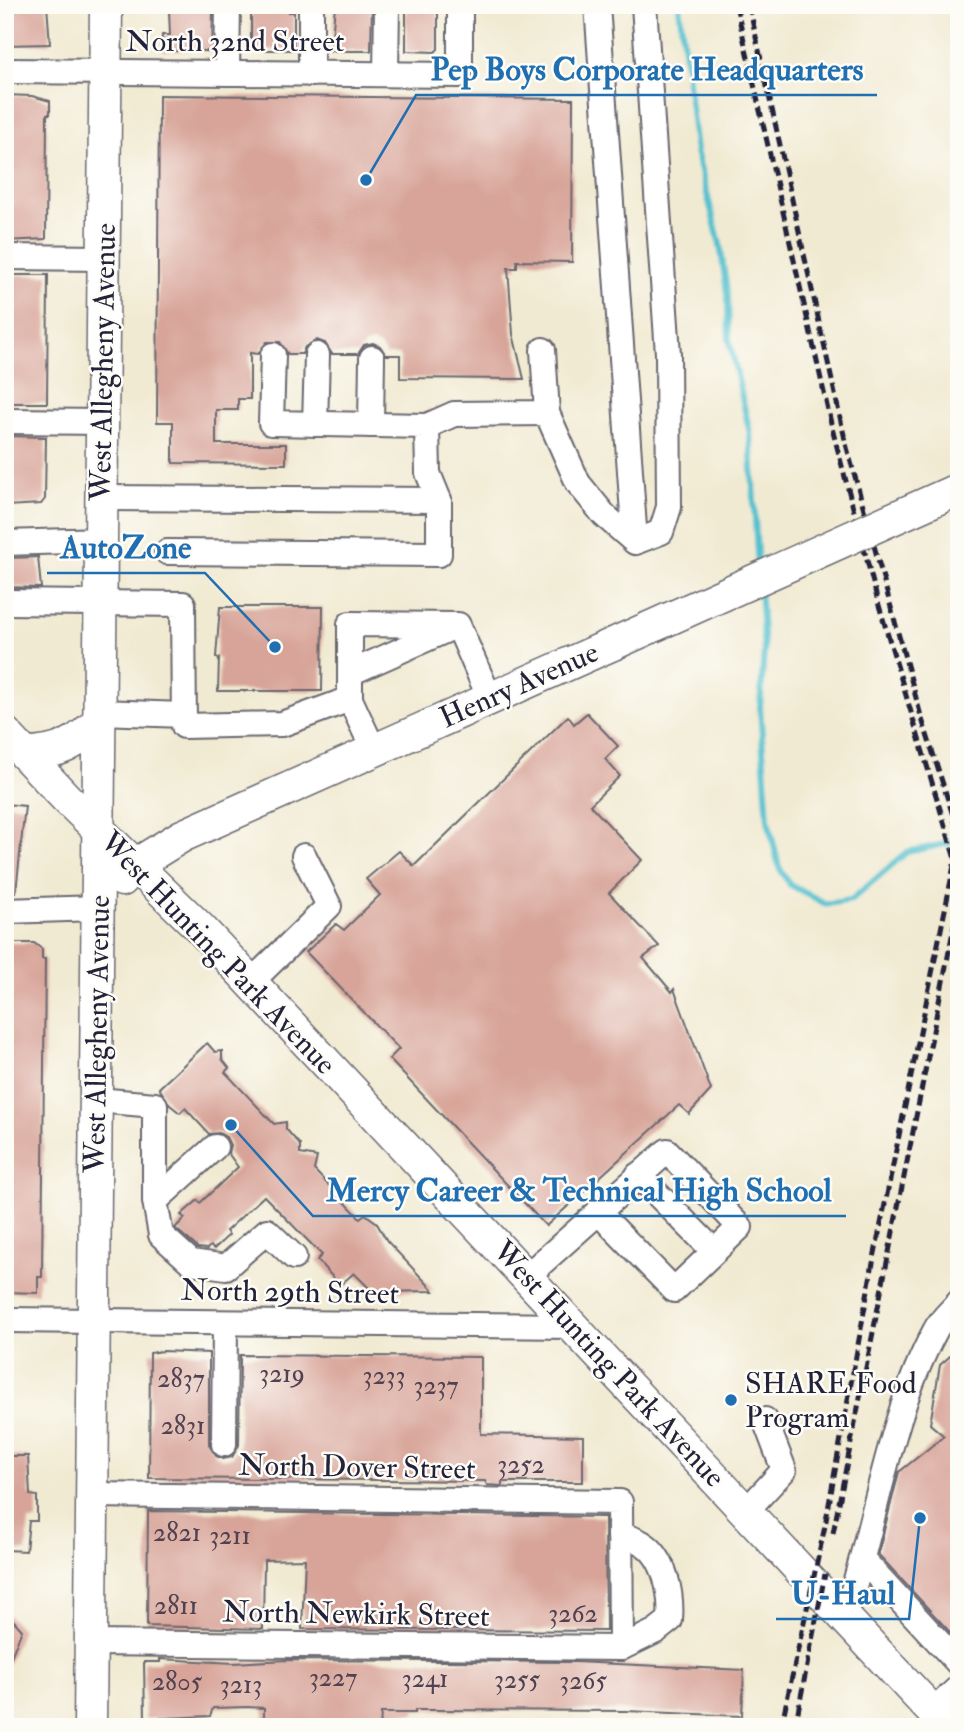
<svg xmlns="http://www.w3.org/2000/svg" width="964" height="1732" font-family="'IM FELL Double Pica',serif">
<rect width="100%" height="100%" fill="#fdfcf7"/>
<filter id="ink" filterUnits="userSpaceOnUse"><feTurbulence type="fractalNoise" baseFrequency=".0143" numOctaves="2"/><feDisplacementMap in="SourceGraphic" scale="14" xChannelSelector="R" yChannelSelector="G"/><feConvolveMatrix kernelMatrix="1 2 1 2 8 2 1 2 1" color-interpolation-filters="sRGB"/></filter>
<filter id="wash" filterUnits="userSpaceOnUse"><feTurbulence type="fractalNoise" baseFrequency=".00686" numOctaves="4" result="noise"/><feDisplacementMap in="SourceGraphic" scale="28" xChannelSelector="R" yChannelSelector="G"/><feGaussianBlur stdDeviation="1.57" result="paint"/><feColorMatrix in="noise" values="0 0 0 0 0 0 0 0 0 0 0 0 0 0 0 0 0 1.4 0 .05"/><feComposite in="paint" operator="in"/></filter>
<g filter="url(#wash)">
<rect width="100%" height="100%" fill="#f1ead2"/>
<g fill="none" stroke-linecap="round" stroke-linejoin="round">
<g stroke="#55c1cf" stroke-width="6">
<path d="M679 5 696 151 720 244 728 299 729 339 750 433 758 570"/>
<path d="M760 587 764 650 760 708 768 820 779 867 789 884 826 904 851 900 907 852 959 841"/>
</g>
</g>
<g id="blocks">
<g fill="#d8a499">
<path d="M5 5H47L50 44 5 45Z"/>
<path d="M180 5H207V10H213L212 51H162V35H170L169 10H180Z"/>
<path d="M251 5H289V12H294V50H251Z"/>
<path d="M335 5H372L371 51H331Z"/>
<path d="M406 5H438V49L435 52 406 51Z"/>
<path d="M5 95 32 96 50 101V114H47L46 239 5 241Z"/>
<path d="M159 95 573 99 572 262 517 261V268H508L513 334 524 379 400 378V355H386L380 346 373 343 364 345 358 354H332L325 343 317 340 305 347 302 354H288L280 342H267L258 354 250 353V399H238V410H216V444H286V464L173 463V422H157Z"/>
<path d="M5 275H48L47 403H5Z"/>
<path d="M7 436 46 437 45 499 41 504 7 506Z"/>
<path d="M38 557 41 588 5 587V558Z"/>
<path d="M220 607H323L322 691H218L219 658 216 657Z"/>
<path d="M587 713 618 746 605 759 620 776 590 805 642 860 609 893 659 946 643 958 672 992 674 989 711 1090 689 1114 679 1105 546 1226 389 1059 399 1049 306 952 336 924 344 930 380 895 366 879 399 851 414 866 568 716 574 724Z"/>
<path d="M5 804 25 806 16 892H5Z"/>
<path d="M5 943H34L42 949V959H45L42 1277H38V1293L5 1292Z"/>
<path d="M207 1043 215 1052 222 1051V1059L229 1068 225 1072 274 1124 286 1122V1129L300 1145V1154L317 1157 314 1170 360 1218 365 1214 376 1222 387 1241 434 1291 373 1292 354 1273 340 1285 317 1260 322 1255 264 1196 226 1231 229 1235 214 1249 210 1246 207 1249 198 1248 175 1228 185 1218 181 1215 198 1200 200 1203 238 1167 228 1153 230 1145 226 1137 219 1133 209 1134 185 1108 180 1113 170 1105 159 1088Z"/>
<path d="M959 1348V1642L878 1554 899 1472 944 1436 930 1424 940 1365Z"/>
<path d="M163 1351 209 1353V1445L216 1456 223 1459 232 1457 239 1445 240 1355 481 1357V1434L583 1436V1482H502V1486L487 1485 485 1481 149 1478 150 1353Z"/>
<path d="M5 1456H28L30 1495 37 1496V1521H29L26 1551 6 1550Z"/>
<path d="M148 1511 605 1517 606 1631 302 1629 305 1559 264 1560 263 1629 147 1626Z"/>
<path d="M5 1611 22 1630 6 1669H5Z"/>
<path d="M160 1659 234 1663 287 1660 575 1662 744 1670 742 1716 626 1711 432 1710H415V1713H381L380 1727H264V1708L248 1707 213 1708 210 1716 145 1719 144 1662H160Z"/>
</g>
</g>
</g>
<g filter="url(#ink)">
<use href="#blocks" fill-opacity="0" stroke="#6a6870" stroke-width="2"/>
<g fill="none" stroke-linecap="round" stroke-linejoin="round">
<defs>
<g id="minor">
<path d="M597 5 635 542"/>
<path d="M5 71 460 75V5"/>
<path d="M227 73 228 5"/>
<path d="M311 74V5"/>
<path d="M386 74 387 5"/>
<path d="M5 257 104 258"/>
<path d="M273 355 271 423 427 426 428 473 439 500"/>
<path d="M547 413 578 483 604 515 635 542 661 532 669 507 668 354 644 5"/>
<path d="M5 421 103 422"/>
<path d="M315 424 317 355"/>
<path d="M371 425 372 358"/>
<path d="M427 426 454 414 547 413 543 350"/>
<path d="M102 498 439 500V554L167 552"/>
<path d="M5 543 102 540"/>
<path d="M5 602 183 604 184 726 282 724 350 699"/>
<path d="M350 673 451 628"/>
<path d="M100 712 184 715"/>
<path d="M374 751 350 699V624L458 625 490 699"/>
<path d="M5 911 98 908"/>
<path d="M250 983 329 906 304 856"/>
<path d="M97 1100 155 1105V1201L215 1147"/>
<path d="M638 1175 714 1251"/>
<path d="M155 1201 161 1235 191 1262 226 1267 267 1231 294 1257"/>
<path d="M527 1276 667 1151 740 1227 674 1290 598 1212"/>
<path d="M5 1320 573 1326"/>
<path d="M224 1444 225 1323"/>
<path d="M92 1495 620 1502 621 1648"/>
<path d="M747 1510 784 1470 765 1420"/>
<path d="M864 1561 959 1664"/>
<path d="M845 1617C875 1525 889 1416 935 1331 940 1320 951 1311 959 1302"/>
<path d="M91 1643 621 1648 656 1631 670 1620C672 1596 666 1557 642 1543 635 1539 627 1537 620 1535"/>
<path d="M933 1712 959 1687"/>
</g>
<g id="major">
<path d="M5 733 66 798 201 929 947 1727"/>
<path d="M25 754C58 754 78 744 100 719"/>
<path d="M122 880 135 865 182 836 613 644"/>
<path d="M90 1727 106 5"/>
</g>
</defs>
<use href="#minor" stroke="#6a6870" stroke-width="28"/>
<use href="#major" stroke="#6a6870" stroke-width="35"/>
<use href="#minor" stroke="#fff" stroke-width="24"/>
<use href="#major" stroke="#fff" stroke-width="32"/>
<g stroke="#22223b" stroke-width="5" stroke-dasharray="10 5" stroke-linecap="butt">
<path d="M736 5 833 432 878 602 955 859"/>
<path d="M749 5 846 444 921 716 959 834"/>
<path d="M833 1533 959 901"/>
<path d="M781 1727 825 1526 872 1268 959 841"/>
<path d="M795 1727 825 1574"/>
</g>
<defs>
<path id="major-bridge" d="M613 644 959 489"/>
</defs>
<use href="#major-bridge" stroke="#6a6870" stroke-width="35" stroke-linecap="butt"/>
<use href="#major-bridge" stroke="#fff" stroke-width="32"/>
</g>
</g>
<circle fill="#1f6fb2" stroke="#fdfcf7" stroke-width="2.5" cx="731" cy="1400" r="7"/>
<g text-anchor="middle" dominant-baseline="central" stroke-width="5" stroke-linejoin="round" paint-order="stroke">
<g font-size="26" fill="#504252">
<text x="282" y="1374">3219</text>
<text x="384" y="1376">3233</text>
<text x="181" y="1379">2837</text>
<text x="436" y="1386">3237</text>
<text x="183" y="1426">2831</text>
<text x="521" y="1465">3252</text>
<text x="177" y="1533">2821</text>
<text x="230" y="1536">3211</text>
<text x="176" y="1606">2811</text>
<text x="573" y="1614">3262</text>
<text x="333" y="1678">3227</text>
<text x="425" y="1679">3241</text>
<text x="517" y="1680">3255</text>
<text x="583" y="1681">3265</text>
<text x="177" y="1682">2805</text>
<text x="241" y="1685">3213</text>
</g>
<g font-size="30" fill="#22223b" stroke="#fdfcf7">
<text x="235" y="41">North 32nd Street</text>
<text transform="translate(103 362) rotate(-89)">West Allegheny Avenue</text>
<text transform="translate(519 685) rotate(-24)">Henry Avenue</text>
<text transform="translate(218 953) rotate(46)">West Hunting Park Avenue</text>
<text transform="translate(97 1034) rotate(-89)">West Allegheny Avenue</text>
<text transform="translate(290 1292) rotate(1)">North 29th Street</text>
<text transform="translate(609 1364) rotate(47)">West Hunting Park Avenue</text>
<text transform="translate(357 1467) rotate(1)">North Dover Street</text>
<text transform="translate(356 1614) rotate(1)">North Newkirk Street</text>
</g>
<g font-size="30" fill="#22223b" stroke="#fdfcf7" text-anchor="start">
<text x="745" y="1383">SHARE Food<tspan x="745" dy="34">Program</tspan></text>
</g>
</g>
<path fill="none" stroke="#1f6fb2" stroke-width="2.5" d="M366 180L416 95H877M275 647L205 573H47M231 1125L313 1216H846M920 1518L909 1619H776"/>
<g fill="#1f6fb2" stroke="#fdfcf7" stroke-width="2.5">
<circle cx="366" cy="180" r="7"/>
<circle cx="275" cy="647" r="7"/>
<circle cx="231" cy="1125" r="7"/>
<circle cx="920" cy="1518" r="7"/>
</g>
<g font-size="32" text-anchor="middle" font-weight="bold" fill="#1f6fb2" stroke="#fdfcf7" stroke-width="5" stroke-linejoin="round" paint-order="stroke">
<text x="647" y="80">Pep Boys Corporate Headquarters</text>
<text x="126" y="558">AutoZone</text>
<text x="579" y="1201">Mercy Career &amp; Technical High School</text>
<text x="843" y="1604">U-Haul</text>
</g>
<rect width="964" height="1732" fill="none" stroke="#fdfcf7" stroke-width="28"/>
</svg>
